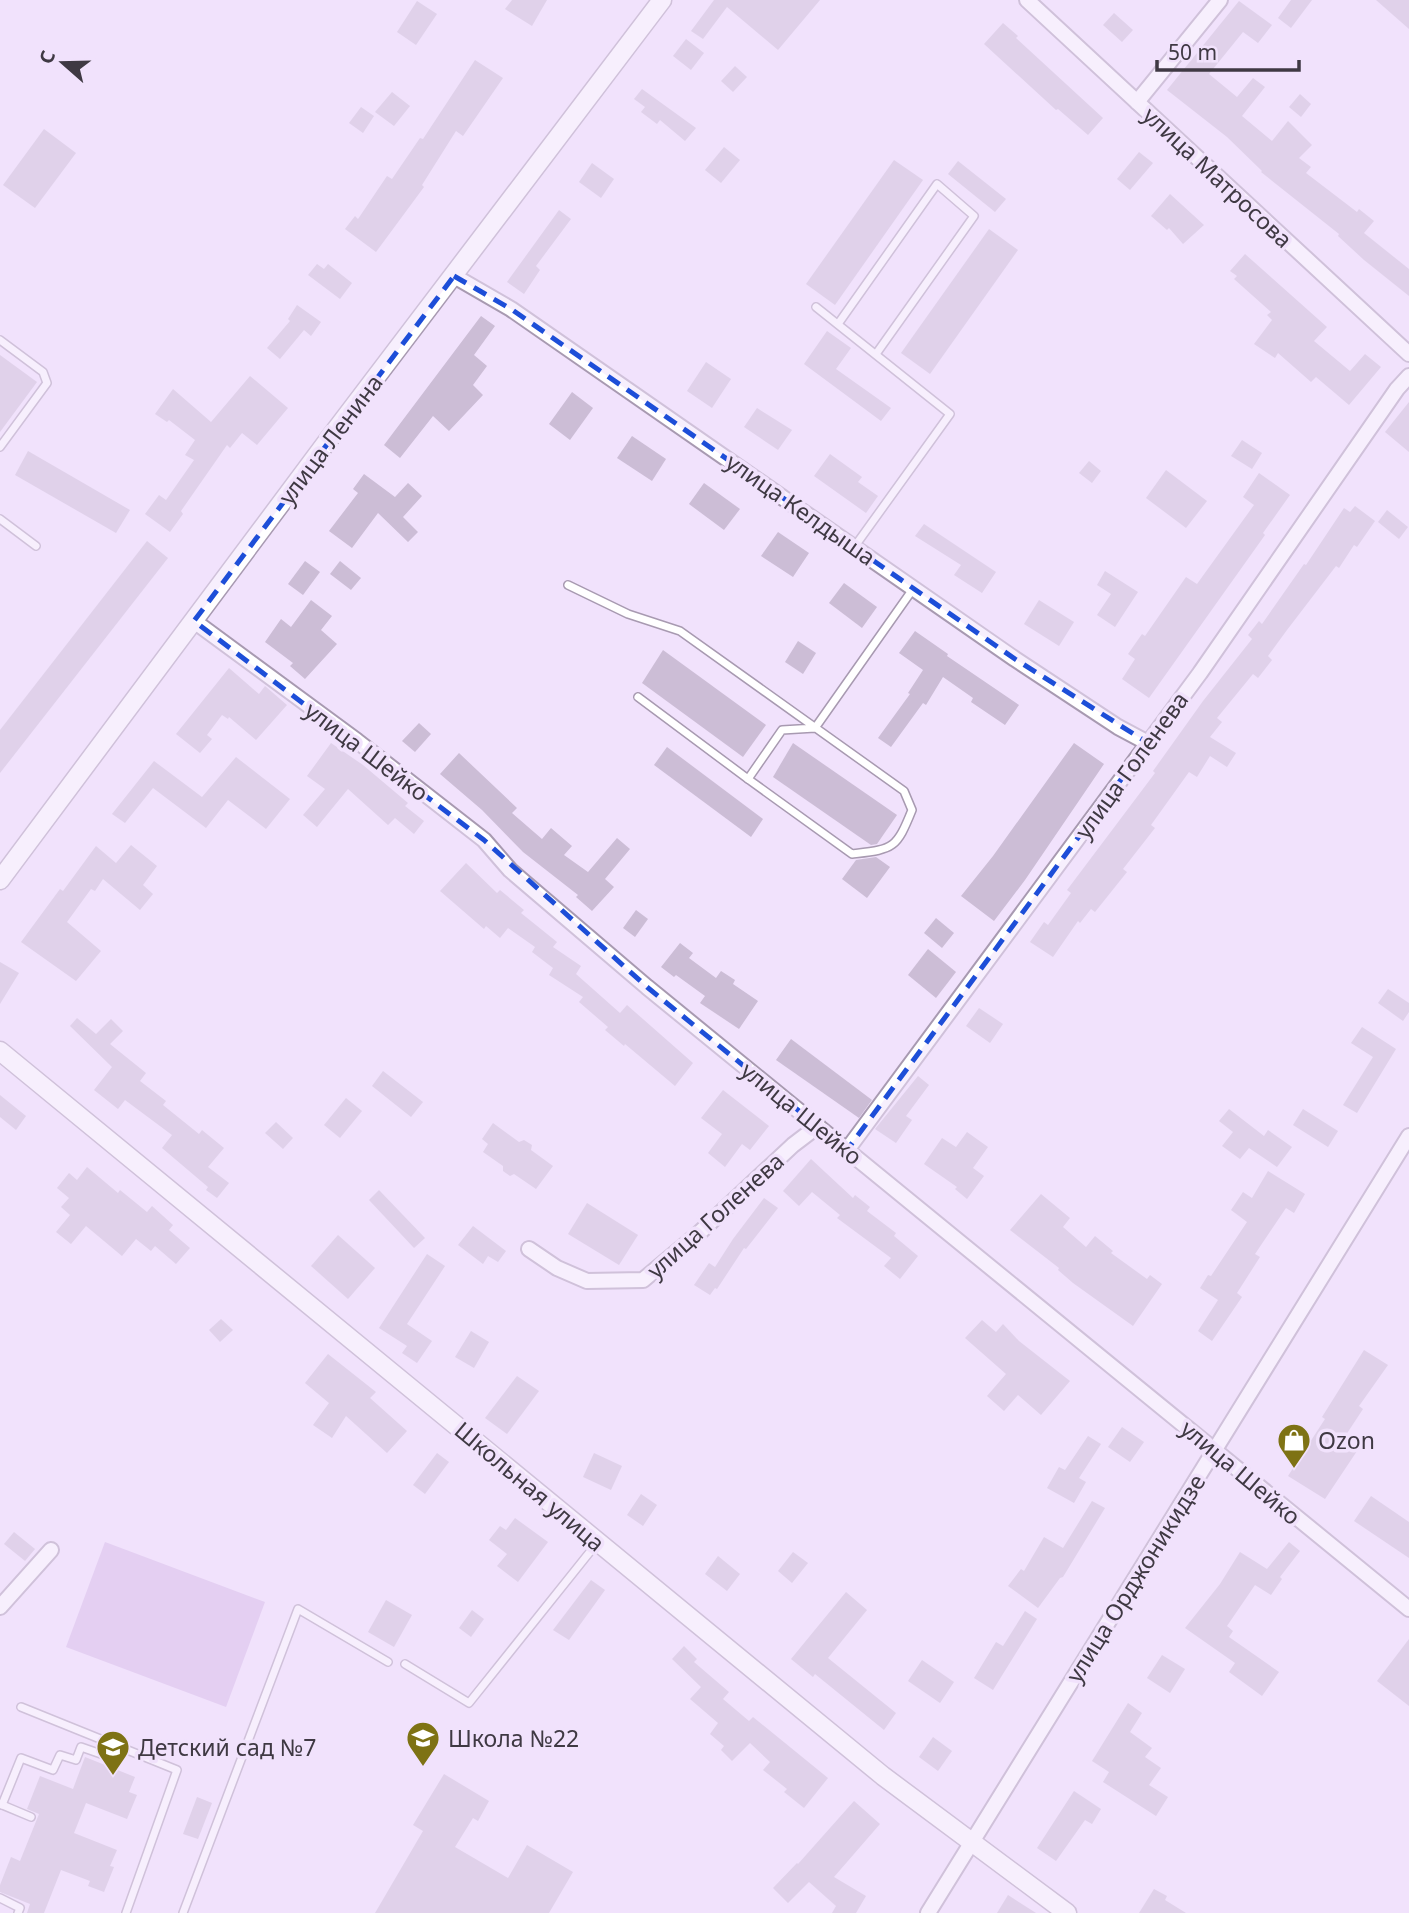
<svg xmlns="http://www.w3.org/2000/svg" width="1409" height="1913" font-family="'Noto Sans',sans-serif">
<rect width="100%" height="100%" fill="#f1e2fc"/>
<path fill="#d4b8e6" d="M105 1542 265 1602 226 1707 66 1647Z"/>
<g fill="#ccbdd6">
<path d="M512 0H547L532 26 505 9Z"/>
<path d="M714 0H820L778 50 727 7 703 39 691 31Z"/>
<path d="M1291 0H1312L1291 28 1278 18Z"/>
<path d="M1376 0H1409V29Z"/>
<path d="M417 1 437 14 416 45 397 32Z"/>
<path d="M1239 1 1272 25 1258 43 1243 32 1209 74 1237 97 1253 78 1265 87 1242 116 1272 141 1288 121 1312 145 1299 158 1311 167 1306 173 1357 212 1359 209 1374 221 1364 233 1409 269V296L1364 260 1338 236 1339 234 1261 172 1262 171 1227 137 1167 90Z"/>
<path d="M1114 13 1133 30 1122 42 1103 25Z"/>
<path d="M1003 23 1018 36 1016 38 1103 118 1088 135 1058 109 1056 110 984 44Z"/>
<path d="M686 39 704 53 691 70 673 56Z"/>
<path d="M475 60 503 78 463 136 456 131 422 185 424 187 376 252 345 229 355 216 358 219 387 176 392 179 420 138 423 139Z"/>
<path d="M735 66 747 77 733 92 721 81Z"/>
<path d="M642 89 696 128 685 141 660 120 657 124 641 112 645 107 634 99Z"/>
<path d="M392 92 410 106 394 126 375 112Z"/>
<path d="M1300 94 1311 104 1301 117 1289 107Z"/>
<path d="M361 107 374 116 363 133 349 123Z"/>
<path d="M44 129 76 153 35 208 3 185Z"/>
<path d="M724 147 740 160 721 183 705 170Z"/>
<path d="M1139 152 1153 163 1130 190 1117 179Z"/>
<path d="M894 160 923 180 835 305 806 284Z"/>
<path d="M958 161 1006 199 995 212 948 174Z"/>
<path d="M592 163 614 179 601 198 579 182Z"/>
<path d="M1170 194 1204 225 1183 244 1169 228 1167 230 1151 216Z"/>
<path d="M559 210 571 219 536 266 540 270 524 294 507 282Z"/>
<path d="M989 229 1018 250 930 374 901 353Z"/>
<path d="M1245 254 1327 327 1314 341 1350 371 1365 354 1381 367 1349 405 1316 377 1311 382 1278 353 1275 358 1254 344 1272 320 1267 315 1271 312 1234 279 1237 276 1230 271Z"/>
<path d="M317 264 324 269 328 264 352 283 340 299 308 275Z"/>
<path d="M297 305 321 322 311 336 304 330 280 359 267 348 290 321 288 319Z"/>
<path d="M481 316 495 326 474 355 487 366 473 385 483 395 449 431 433 416 400 458 384 445Z"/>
<path d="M827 331 851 348 836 369 891 408 881 421 804 364Z"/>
<path d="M0 355 37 382 0 432Z"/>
<path d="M706 362 731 379 712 408 687 391Z"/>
<path d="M250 376 288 408 257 445 242 433 230 448 227 445 181 511 183 514 170 532 145 514 159 495 166 500 194 460 185 455 195 440 169 420 167 422 155 414 173 389 211 422Z"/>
<path d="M572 392 593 408 570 440 549 424Z"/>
<path d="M1409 402V452L1385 432Z"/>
<path d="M757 408 792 430 778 450 744 427Z"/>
<path d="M632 436 666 459 652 481 617 458Z"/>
<path d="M1242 440 1262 453 1252 469 1231 456Z"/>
<path d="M28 451 130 510 116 533 15 475Z"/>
<path d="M830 454 862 477 858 482 878 496 866 513 814 476Z"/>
<path d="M1089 461 1101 471 1092 483 1079 473Z"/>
<path d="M1166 470 1207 501 1186 528 1146 498Z"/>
<path d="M1259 473 1290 495 1263 533 1265 535 1149 698 1122 679 1135 659 1128 654 1142 634 1145 636 1186 577 1197 584 1254 505 1243 497Z"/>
<path d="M364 474 395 497 408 483 422 496 403 517 418 532 408 542 378 513 352 548 329 531 358 493 353 489Z"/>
<path d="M704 483 740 509 724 530 689 504Z"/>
<path d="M1355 506 1375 521 1357 547 1354 545 1339 568 1336 566 1287 630 1268 656 1272 660 1258 678 1253 674 1217 718 1222 722 1210 737 1236 753 1227 767 1210 756 1197 777 1189 772 1151 825 1155 828 1123 869 1127 872 1095 912 1091 909 1080 923 1078 921 1053 957 1030 942 1044 922 1048 925 1071 893 1067 890 1155 773 1153 771 1203 701 1252 639 1248 635 1259 621 1262 624 1304 564 1306 565 1344 508 1350 512Z"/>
<path d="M1387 510 1408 527 1399 539 1378 522Z"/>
<path d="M924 524 996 572 982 593 954 575 961 565 915 536Z"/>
<path d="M778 532 809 553 793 577 761 556Z"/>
<path d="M147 541 168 558 0 773V730Z"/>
<path d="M305 561 320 572 303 595 288 584Z"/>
<path d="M340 561 361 578 351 590 330 574Z"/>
<path d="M1105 571 1138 592 1115 627 1097 615 1111 594 1097 585Z"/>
<path d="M844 583 877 607 862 628 829 603Z"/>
<path d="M311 600 332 616 321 630 337 644 305 679 290 666 293 663 265 642 281 619 291 627Z"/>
<path d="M1039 600 1074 622 1059 646 1024 624Z"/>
<path d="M915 631 948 654 947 656 1019 705 1005 725 971 702 973 698 943 677 926 705 923 703 891 747 878 738 910 694 908 693 923 670 899 653Z"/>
<path d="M798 641 816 653 803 674 785 662Z"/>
<path d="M663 650 766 725 743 757 642 683Z"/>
<path d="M229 668 259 694 265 686 287 705 256 740 229 717 228 719 222 715 207 735 212 739 200 753 176 734Z"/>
<path d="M419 723 431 734 415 752 402 741Z"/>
<path d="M331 743 363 765 408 803 405 806 424 821 414 834 395 818 388 825 348 789 317 827 303 815 325 789 307 776Z"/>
<path d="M793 743 897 815 877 844 871 845 773 777Z"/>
<path d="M1074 743 1104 764 1025 880 994 921 961 896 993 856Z"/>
<path d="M667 747 763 819 751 837 654 765Z"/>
<path d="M459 753 517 808 512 813 542 839 551 828 572 846 564 855 588 872 617 838 630 849 605 879 614 887 592 911 576 897 578 895 523 852 482 810 440 774Z"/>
<path d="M236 757 290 799 266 829 228 800 206 828 153 788 125 823 112 814 154 761 202 797Z"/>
<path d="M131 845 157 866 143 885 153 894 140 910 103 879 95 891 91 889 67 922 101 951 76 981 21 942 60 889 63 891 96 846 116 863Z"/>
<path d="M876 857 890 867 867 898 842 879 856 860Z"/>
<path d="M466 863 497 893 500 890 524 910 521 913 557 942 553 947 581 966 576 974 620 1013 627 1005 693 1063 675 1086 625 1044 624 1046 605 1030 608 1027 579 1002 583 997 549 975 553 968 532 952 535 947 508 928 500 938 486 926 484 929 440 891Z"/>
<path d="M636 910 648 919 635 937 623 928Z"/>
<path d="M936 918 954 933 942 948 924 933Z"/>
<path d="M680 943 693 953 689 958 716 978 721 971 735 980 733 984 758 1001 739 1029 700 1003 705 996 676 975 674 977 661 967Z"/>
<path d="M928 949 956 972 936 998 908 975Z"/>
<path d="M0 962 19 973 0 1004Z"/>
<path d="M1388 989 1409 1003V1012L1403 1021 1378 1003Z"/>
<path d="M979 1008 1003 1024 990 1043 966 1026Z"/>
<path d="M77 1018 96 1034 111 1019 123 1031 110 1044 146 1073 140 1081 166 1101 163 1105 199 1134 202 1130 224 1148 208 1167 229 1183 217 1198 206 1190 208 1187 162 1148 172 1135 125 1100 118 1109 94 1090 112 1067 70 1026Z"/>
<path d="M1362 1027 1396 1049 1357 1113 1343 1105 1373 1057 1351 1043Z"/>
<path d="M791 1039 872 1100 859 1118 776 1060Z"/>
<path d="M383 1071 423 1102 411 1117 372 1086Z"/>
<path d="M918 1076 929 1085 906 1116 912 1120 896 1143 875 1129Z"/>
<path d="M723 1090 769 1126 750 1150 742 1144 725 1167 708 1153 722 1134 701 1118Z"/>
<path d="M0 1095 26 1116 16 1130 0 1117Z"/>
<path d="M346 1098 362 1111 340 1138 324 1125Z"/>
<path d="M1229 1109 1264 1136 1268 1130 1292 1147 1277 1167 1249 1148 1240 1159 1222 1146 1233 1132 1219 1121Z"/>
<path d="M1303 1109 1338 1131 1328 1147 1293 1125Z"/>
<path d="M276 1122 293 1138 283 1149 265 1133Z"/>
<path d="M493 1123 519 1142 524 1140 532 1145 531 1150 553 1166 536 1189 514 1174 510 1176 503 1171V1166L483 1152 488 1144 482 1139Z"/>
<path d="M967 1132 988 1147 973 1168 984 1176 967 1199 955 1189 957 1187 924 1164 942 1138 956 1147Z"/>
<path d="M811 1159 853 1198 855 1195 870 1207 867 1211 896 1233 894 1236 918 1256 900 1279 884 1266 891 1258 837 1218 840 1215 812 1192 799 1206 783 1191Z"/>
<path d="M87 1167 118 1193 120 1190 147 1212 152 1206 173 1225 169 1230 190 1248 176 1264 155 1246 151 1251 136 1239 122 1256 86 1226 71 1244 56 1232 70 1215 61 1207 69 1198 57 1188 69 1173 77 1180Z"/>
<path d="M1268 1171 1305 1194 1294 1213 1286 1208 1255 1254 1260 1257 1237 1293 1242 1297 1212 1341 1198 1331 1218 1300 1200 1288 1208 1275 1211 1276 1247 1222 1231 1210 1243 1192 1252 1198Z"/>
<path d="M379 1190 425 1238 414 1248 369 1200Z"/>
<path d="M1041 1194 1070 1218 1063 1227 1086 1247 1095 1236 1113 1251 1111 1253 1147 1279 1150 1275 1162 1284 1133 1326 1073 1283 1058 1270 1059 1268 1010 1230Z"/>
<path d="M764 1198 778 1208 746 1249 744 1248 717 1289 715 1288 710 1295 694 1285 709 1263 715 1267 733 1239Z"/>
<path d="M587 1203 638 1235 619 1265 568 1234Z"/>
<path d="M473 1226 506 1251 498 1262 488 1256 483 1264 458 1245Z"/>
<path d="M338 1235 375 1268 348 1299 311 1266Z"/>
<path d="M427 1254 445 1266 407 1324 432 1341 417 1363 402 1353 407 1346 379 1328Z"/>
<path d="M221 1319 233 1330 220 1342 209 1330Z"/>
<path d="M982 1320 996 1332 1003 1324 1019 1341 1070 1381 1041 1415 1018 1395 1004 1411 987 1396 1006 1374 965 1338Z"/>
<path d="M471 1331 489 1342 474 1368 455 1357Z"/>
<path d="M1364 1350 1388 1365 1359 1406 1363 1409 1342 1441 1357 1451 1325 1499 1288 1476 1325 1419 1322 1417Z"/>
<path d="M328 1354 376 1392 370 1398 407 1431 387 1453 346 1416 332 1438 313 1425 329 1403 305 1383Z"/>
<path d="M517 1376 539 1391 507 1434 485 1418Z"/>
<path d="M1122 1427 1144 1442 1130 1462 1108 1447Z"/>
<path d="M1088 1436 1101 1444 1079 1478 1086 1482 1074 1503 1047 1488 1059 1467 1065 1470Z"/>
<path d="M437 1453 449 1462 425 1494 413 1485Z"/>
<path d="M594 1453 622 1466 611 1490 583 1477Z"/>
<path d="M641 1494 657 1505 643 1526 627 1515Z"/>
<path d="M1371 1496 1409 1522V1558L1354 1521Z"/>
<path d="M1092 1501 1105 1508 1063 1577 1060 1578 1038 1608 1008 1586 1021 1569 1024 1571 1044 1537 1063 1548Z"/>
<path d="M515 1518 548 1542 518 1582 497 1566 507 1554 489 1540 500 1526 506 1530Z"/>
<path d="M14 1532 35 1549 25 1561 4 1544Z"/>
<path d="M1289 1542 1300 1551 1280 1577 1282 1579 1271 1595 1255 1585 1227 1626 1233 1631 1229 1637 1279 1672 1262 1696 1229 1672 1235 1663 1185 1628 1220 1584 1240 1552 1267 1569Z"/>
<path d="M793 1552 808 1563 792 1583 778 1571Z"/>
<path d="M718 1556 740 1574 727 1591 705 1574Z"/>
<path d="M591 1580 605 1590 569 1640 553 1630Z"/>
<path d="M846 1592 867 1610 828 1658 896 1713 884 1730 815 1674 813 1677 791 1659Z"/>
<path d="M386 1600 412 1615 394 1647 368 1632Z"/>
<path d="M472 1610 484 1619 471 1637 459 1628Z"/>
<path d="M1025 1611 1037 1619 993 1690 974 1678 996 1642 1003 1646Z"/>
<path d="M1409 1639V1706L1377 1681Z"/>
<path d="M684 1646 697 1659 694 1662 729 1692 723 1699 749 1721 753 1717 828 1778 804 1808 784 1792 787 1789 763 1770 770 1762 750 1743 732 1761 721 1750 724 1746 710 1734 718 1723 690 1699 701 1687 672 1659Z"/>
<path d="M1162 1655 1185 1669 1170 1693 1147 1678Z"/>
<path d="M922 1660 954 1682 940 1703 908 1681Z"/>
<path d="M1128 1703 1142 1713 1130 1732 1152 1748 1145 1757 1161 1768 1149 1785 1168 1797 1156 1816 1103 1782 1109 1772 1092 1761Z"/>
<path d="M933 1737 952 1751 938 1771 919 1757Z"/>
<path d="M85 1757 135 1777 129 1792 137 1795 127 1819 86 1803 74 1833 117 1850 110 1866 114 1867 104 1892 88 1886 90 1881 61 1870 44 1913H27L30 1904 0 1892V1885L11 1857 20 1861 39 1814 27 1809 40 1776 73 1789Z"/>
<path d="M444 1774 489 1801 478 1821 473 1818 455 1847 508 1878 527 1845 573 1872 549 1913H375L423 1831 413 1825Z"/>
<path d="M1074 1791 1101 1809 1092 1824 1085 1820 1056 1861 1037 1848Z"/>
<path d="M197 1797 212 1803 198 1839 183 1834Z"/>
<path d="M854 1801 880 1824 834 1877 866 1896 856 1913H832L836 1906 809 1882 788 1903 773 1888 797 1863 798 1864Z"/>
<path d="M1154 1889 1167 1896 1165 1900 1186 1913H1139Z"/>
<path d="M1008 1895 1036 1913H997Z"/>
</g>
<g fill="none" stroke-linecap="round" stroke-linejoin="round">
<defs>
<g id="service">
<path d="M816 307 950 414 855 546"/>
<path d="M838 324 937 184 974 216 876 354"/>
<path d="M0 340 43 372 47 383 0 447"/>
<path d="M0 519 36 546"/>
<path d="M568 585 628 614 680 631 904 791 912 810C896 850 893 849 852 854L748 779 782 730 815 728 913 589"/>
<path d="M638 697 748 779"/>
<path d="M405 1664 469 1703 597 1543"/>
<path d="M21 1707 177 1770 126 1913"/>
<path d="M0 1804 31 1817"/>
<path d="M2 1805 21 1758 53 1770 60 1755 76 1760 81 1747 101 1754 106 1742"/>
<path d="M0 1898 20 1908 18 1913"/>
<path d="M183 1913 298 1609 388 1662"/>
</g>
<g id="minor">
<path d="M1027 0 1409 354"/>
<path d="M1137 102 1220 0"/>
<path d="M454 276 511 309 1015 659 1118 727 1148 743"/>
<path d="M194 621 357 741 484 840 510 870 647 987 1409 1609"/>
<path d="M847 1150 1200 673 1397 389 1409 376"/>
<path d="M529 1249 557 1268 587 1281 643 1280 697 1235 793 1145 818 1126"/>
<path d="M0 1607 51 1550"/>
<path d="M928 1913 1409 1136"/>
</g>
<g id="tertiary">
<path d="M0 880 329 439 662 0"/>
<path d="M0 1051 883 1776 1067 1913"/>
</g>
</defs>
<use href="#service" stroke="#a89ab1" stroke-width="10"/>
<use href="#minor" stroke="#a89ab1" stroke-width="18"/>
<use href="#tertiary" stroke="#a89ab1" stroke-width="21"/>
<use href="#service" stroke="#fff" stroke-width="7"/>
<use href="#minor" stroke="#fff" stroke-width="14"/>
<use href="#tertiary" stroke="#fff" stroke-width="18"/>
</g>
<path d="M0 0H1409V1913H0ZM454 276 511 309 1015 659 1148 743 847 1150 647 987 484 840 194 621Z" fill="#f1e2fc" fill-opacity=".55" fill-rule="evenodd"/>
<path fill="none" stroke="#1d4ed8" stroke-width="5" stroke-dasharray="14 9" stroke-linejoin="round" d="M454 276 511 309 1015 659 1148 743 847 1150 647 987 484 840 194 621Z"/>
<defs>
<symbol id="shop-pin" viewBox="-11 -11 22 30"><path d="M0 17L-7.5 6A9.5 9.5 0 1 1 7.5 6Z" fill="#7e7214" stroke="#f1e2fc"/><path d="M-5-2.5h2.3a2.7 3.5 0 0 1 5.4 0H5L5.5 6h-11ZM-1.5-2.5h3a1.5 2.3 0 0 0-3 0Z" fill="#fff"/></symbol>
<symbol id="school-pin" viewBox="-11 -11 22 30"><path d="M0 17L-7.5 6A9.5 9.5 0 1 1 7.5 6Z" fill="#7e7214" stroke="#f1e2fc"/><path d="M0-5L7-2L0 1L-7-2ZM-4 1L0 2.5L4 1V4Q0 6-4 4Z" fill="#fff"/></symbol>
</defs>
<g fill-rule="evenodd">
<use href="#shop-pin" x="1275" y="1421" width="38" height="52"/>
<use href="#school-pin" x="404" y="1719" width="38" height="52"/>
<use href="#school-pin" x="94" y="1728" width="38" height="52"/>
</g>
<g text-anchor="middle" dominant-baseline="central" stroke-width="7" stroke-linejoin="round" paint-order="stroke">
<g font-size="23" fill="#3f3943" stroke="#f1e2fc">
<text transform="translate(1218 177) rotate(43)">улица Матросова</text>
<text transform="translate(330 439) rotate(-53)">улица Ленина</text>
<text transform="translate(801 509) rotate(35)">улица Келдыша</text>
<text transform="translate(367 751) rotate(37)">улица Шейко</text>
<text transform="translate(1131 765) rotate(-54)">улица Голенева</text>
<text transform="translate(802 1113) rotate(39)">улица Шейко</text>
<text transform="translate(715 1215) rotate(-42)">улица Голенева</text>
<text transform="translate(1241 1472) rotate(40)">улица Шейко</text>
<text transform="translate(530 1486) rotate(40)">Школьная улица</text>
<text transform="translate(1135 1578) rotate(-58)">улица Орджоникидзе</text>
</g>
<g font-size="23" fill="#3f3943" stroke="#f1e2fc" text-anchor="start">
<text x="1318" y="1440">Ozon</text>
<text x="448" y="1738">Школа №22</text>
<text x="138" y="1747">Детский сад №7</text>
</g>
</g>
<g transform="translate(63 63) rotate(290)" stroke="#f1e2fc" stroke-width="5" paint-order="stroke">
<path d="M0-5L12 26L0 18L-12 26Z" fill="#3f3943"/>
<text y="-10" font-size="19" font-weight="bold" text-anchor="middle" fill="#3f3943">С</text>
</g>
<path d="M1157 60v10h142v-10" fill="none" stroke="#3f3943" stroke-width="3.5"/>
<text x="1168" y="60" font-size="21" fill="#3f3943" stroke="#f1e2fc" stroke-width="5" paint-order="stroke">50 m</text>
</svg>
